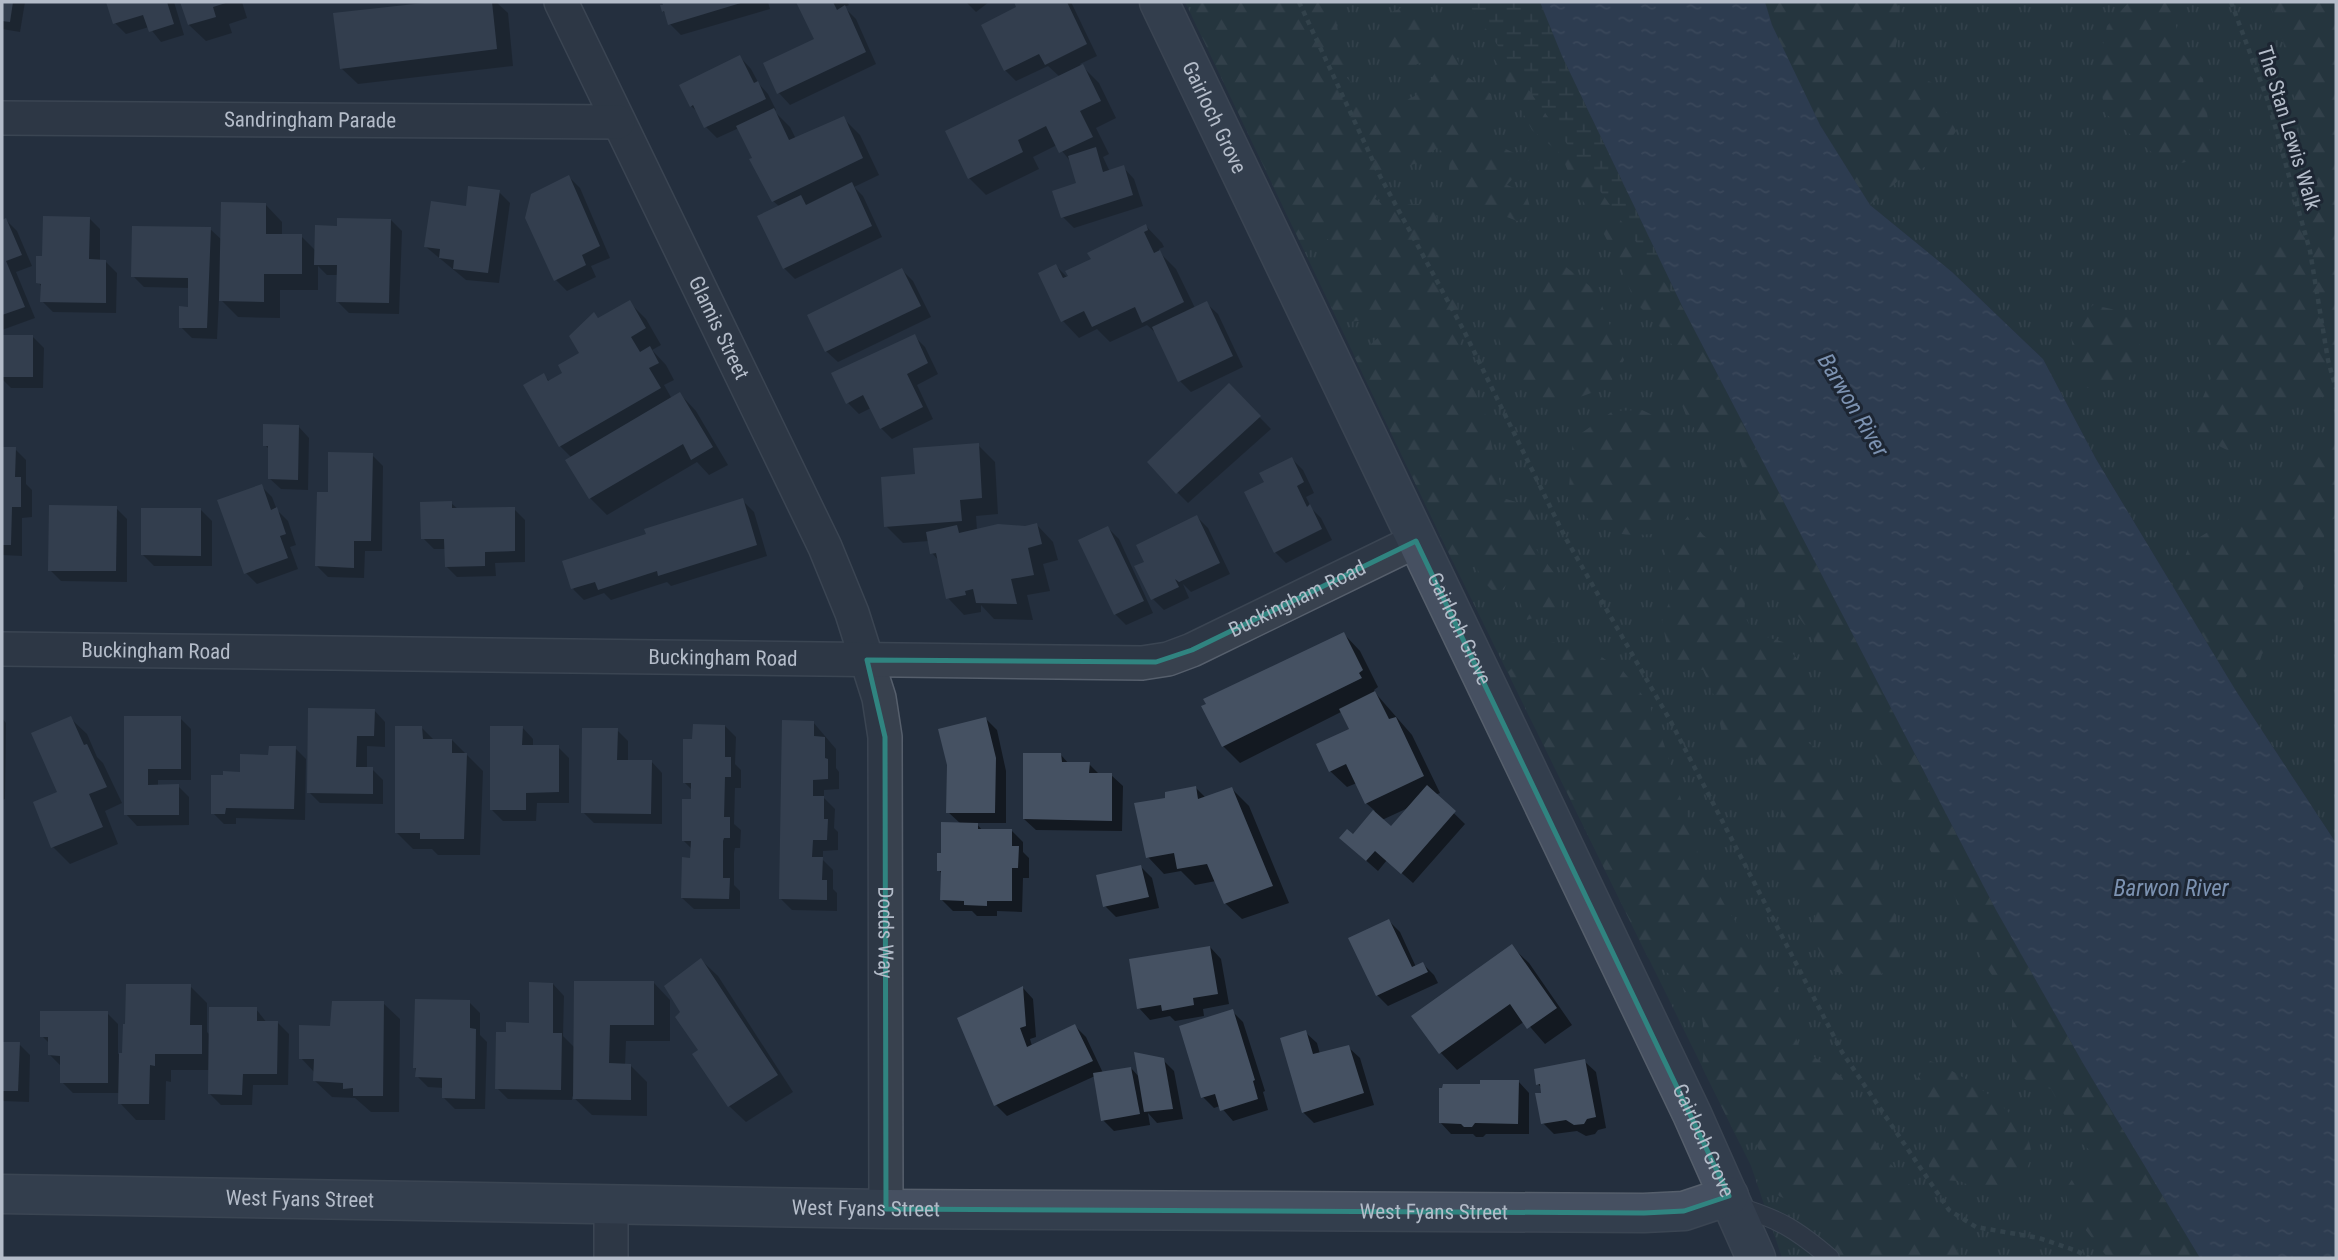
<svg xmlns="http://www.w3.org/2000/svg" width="2338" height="1260" font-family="'Roboto Condensed',sans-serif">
<defs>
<pattern id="grass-tufts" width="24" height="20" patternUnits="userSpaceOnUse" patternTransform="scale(1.75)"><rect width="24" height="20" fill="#263c3f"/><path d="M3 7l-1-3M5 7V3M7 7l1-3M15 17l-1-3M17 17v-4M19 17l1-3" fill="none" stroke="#435659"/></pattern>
<pattern id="forest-firs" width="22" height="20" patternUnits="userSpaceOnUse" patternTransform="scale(1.75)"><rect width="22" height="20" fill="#263c3f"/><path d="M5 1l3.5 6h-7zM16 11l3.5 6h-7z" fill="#435659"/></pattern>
<pattern id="wetland-marsh" width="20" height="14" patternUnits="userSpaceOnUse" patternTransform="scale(1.75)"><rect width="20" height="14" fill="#263c3f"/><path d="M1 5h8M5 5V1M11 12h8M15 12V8" fill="none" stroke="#435659"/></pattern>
<pattern id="water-ripples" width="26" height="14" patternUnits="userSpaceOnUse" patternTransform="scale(1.75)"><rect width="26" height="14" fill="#394c67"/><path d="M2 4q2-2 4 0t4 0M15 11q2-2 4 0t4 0" fill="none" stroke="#53647b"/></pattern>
</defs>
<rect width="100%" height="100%" fill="#242f3e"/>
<g fill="url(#grass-tufts)">
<path d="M1185 2H1540L1562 56 1684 310 1996 910 2084 1065 2200 1258H1782L1751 1166 1453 562Z"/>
<path d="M1765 2H2336V843L2236 691 2096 459 2043 359 1952 272 1870 205 1820 125 1772 25Z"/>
</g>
<g fill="url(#forest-firs)">
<path d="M1195 2H1331L1334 10 1347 78 1372 103C1406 102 1420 102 1437 69L1429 60 1397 71 1386 44 1389 13 1416 2 1441 26 1465 75 1491 94 1496 117 1476 133 1495 144 1529 160 1507 185 1526 193 1532 214 1517 221 1482 207 1448 181 1450 157 1437 148 1417 163 1392 172 1375 199 1385 206 1432 203 1447 248 1440 268 1457 297 1460 351 1467 375 1485 413 1503 498 1529 506 1543 529 1536 549 1561 582V608L1527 620 1516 593 1515 575 1497 595 1484 582 1472 559 1453 562 1355 358 1387 330 1385 318 1339 323 1315 272 1335 258 1328 239 1299 240 1192 16Z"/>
<path d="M1540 2 1562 56 1684 310 1996 910 2084 1065 2200 1258H2108L2069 1209 2065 1190 2075 1175 2101 1168 2094 1154 2076 1138 2051 1089 2029 1082 2012 1070V1019L2002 990 1982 960 1970 925 1897 788 1863 738 1834 667 1777 586 1756 569 1761 516 1736 451 1724 434 1700 436 1687 418 1673 382 1681 359 1662 329 1634 301 1623 270 1598 223 1576 191 1561 154 1532 130 1472 17Z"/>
<path d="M1765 2H1898L1899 34 1889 70 1931 82 1956 131 1936 163 1906 174 1870 205C1831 143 1785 73 1765 2Z"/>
<path d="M2129 2H2170L2183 54 2203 79 2209 129 2221 154 2168 166 2106 114 2097 72 2107 26Z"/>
<path d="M2269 2H2336V393L2288 407 2229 451 2189 431 2211 378 2210 293 2315 201 2283 41Z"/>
<path d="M1566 267 1596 291 1624 360 1608 387 1566 402 1542 400 1507 364 1498 336 1502 318 1524 295Z"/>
<path d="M2093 305 2130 313 2142 353 2124 387 2083 388 2074 358 2070 328Z"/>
<path d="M1642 410 1667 422 1680 458 1675 504 1655 534C1608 537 1599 532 1568 499L1573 439 1613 411Z"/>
<path d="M2336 438V518L2331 520 2294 609 2236 691 2174 588 2190 543 2254 504Z"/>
<path d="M1688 516 1703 535 1723 550 1729 568 1746 588 1744 615 1754 633 1783 642 1804 667 1814 716 1798 738 1818 748 1845 780 1867 797 1861 828 1882 856 1874 887 1896 915 1900 958 1871 983 1828 969 1809 930 1822 901C1798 891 1778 871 1777 844 1777 831 1781 818 1782 805L1768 783 1754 753 1725 749 1715 698 1703 670 1670 661 1662 621 1673 592 1664 546Z"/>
<path d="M1554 642 1594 652 1623 671 1648 702 1664 744 1700 860 1728 911 1756 949 1776 985 1799 1046 1842 1077 1863 1122 1888 1161 1946 1225 1961 1258H1815L1832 1247 1823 1216 1779 1196 1755 1141 1740 1144 1702 1067 1705 1039 1701 1011 1677 980 1648 958 1508 672 1532 648Z"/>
<path d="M1930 1061C1960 1071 2036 1120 2031 1156 2029 1171 2017 1182 2008 1192L1985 1193 1960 1181 1940 1180 1929 1167V1150L1944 1139 1947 1116 1922 1096 1917 1079Z"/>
</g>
<path fill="url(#wetland-marsh)" d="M1467 2H1540L1562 56 1684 310Z"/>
<path fill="url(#water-ripples)" d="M1540 2H1765L1772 25 1820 125 1870 205 1952 272 2043 359 2096 459 2236 691 2336 843V1258H2200L2084 1065 1996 910 1684 310 1562 56Z"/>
<g fill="#0007" fill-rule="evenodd">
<path d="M2 2H25L20 32 2 29Z"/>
<path d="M108 2H174L184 35 161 42 149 27 126 34 115 23Z"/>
<path d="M182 2H242L247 18 229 24 232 33 206 41 189 25Z"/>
<path d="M448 2H496L508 13 513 66 358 84 341 68 335 15Z"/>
<path d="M663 2H768L770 9 681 35 670 24 667 16 663 11Z"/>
<path d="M798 2H847L849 5 844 7 856 19 876 64 790 105 779 93 765 64 817 40Z"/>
<path d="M966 2H989L976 12Z"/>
<path d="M1016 2H1071L1097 56 1080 64 1099 83 1116 118 1096 128 1109 154 1103 157 1110 172 1123 167 1134 179 1143 206 1074 228 1063 217 1078 184 1071 162 1057 145 1033 157 1039 169 986 195 969 178 1060 77 1048 66 1016 81 1005 70 1019 8Z"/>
<path d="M740 57 751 69 759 84 768 94 776 110 774 111 790 127 796 139 843 118 860 135 879 175 854 187 863 196 882 237 795 279 784 268 780 207 773 201 739 128 717 138 706 127 700 114 691 106Z"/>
<path d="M569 177 580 188 610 258 591 266 596 277 567 291 556 280Z"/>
<path d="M499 192 510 203 499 283 466 280 426 247 467 208Z"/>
<path d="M266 205 282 222V236H301L316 251 339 228 391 220 402 231 399 314 349 313 338 302V275H327L318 266V290H280V318L238 317 219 298 217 339 192 338 181 327 190 309V288L144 287 133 276 210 229 222 240Z"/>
<path d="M89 218 100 229V261L106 262 117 273 116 313 53 312 42 301V287L38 282 44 258Z"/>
<path d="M6 220 17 231 32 266 16 272 35 318 2 330V222Z"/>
<path d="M1146 226 1162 243 1164 247 1159 249 1162 255 1176 269 1195 308 1206 303 1218 314 1243 367 1191 392 1180 381 1159 336 1147 325 1110 342 1097 329 1079 338 1063 321 1056 266 1072 282 1093 260Z"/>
<path d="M902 270 913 281 931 317 838 362 826 351Z"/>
<path d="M629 302 646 319 661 345 652 350 666 365 674 380 664 385 672 399 680 394 696 411 728 465 709 475 697 462 607 515 590 498 572 458 560 446 544 375 550 382 565 373 581 353 594 314 599 319Z"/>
<path d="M2 336 33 337 44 348 43 388H11L2 379Z"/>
<path d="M914 336 925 347 938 374 917 385 933 419 892 439 881 428 871 408 859 414 848 403Z"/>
<path d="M1229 386 1271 429 1188 503 1177 492Z"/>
<path d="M298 426 309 438 308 490 281 489 269 478 270 450 265 445Z"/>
<path d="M978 445 995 462 998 514 976 516 977 530 1025 528 1037 525 1053 542 1058 560 1043 564 1050 591 1027 595 1033 620 994 619 981 605V612L964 615 948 598 939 561 932 553 929 541 903 543 886 526 917 476Z"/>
<path d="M2 449H15L26 460V484L32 490V517L22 518V556L2 555Z"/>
<path d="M372 455 383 466 382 551H365L364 578 328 577 317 566 330 494Z"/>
<path d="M1292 459 1303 470 1314 493 1306 497 1312 509 1321 518 1332 540 1286 563 1275 552 1266 483Z"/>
<path d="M261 486 272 497 277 510 288 521 296 545 290 547 298 569 257 584 246 573Z"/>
<path d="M742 500 754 512 767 556 671 586 667 582 611 600 604 593 584 600 573 589 648 535Z"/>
<path d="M451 503 458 509H514L525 520V562L495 563 496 576 457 577 446 566V549H434L423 538Z"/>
<path d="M116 508 127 519V582L61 581 50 570Z"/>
<path d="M201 510 212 521V566H154L142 554Z"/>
<path d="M1197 517 1208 528 1230 574 1191 592 1183 584 1189 598 1164 610 1153 599 1146 563Z"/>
<path d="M1108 528 1119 539 1153 613 1126 625 1115 614Z"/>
<path d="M1344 634 1360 651 1378 687 1374 690 1378 696 1412 735 1440 793 1435 795 1465 824 1413 883 1387 860 1378 871 1353 849 1354 837 1375 811 1366 803 1357 783 1347 787 1330 771 1351 729 1343 711 1240 763 1223 746ZM1410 807 1392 828 1382 820Z"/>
<path d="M374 710 385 722V747L367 746V768L372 769 383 780V804L320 803 309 792Z"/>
<path d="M2 718 6 723 5 799 2 800Z"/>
<path d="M70 718 87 734 97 757 103 763 122 803 105 811 118 844 70 864 53 847 35 803 59 793Z"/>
<path d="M125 718H180L191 729V780H158V787L178 786 189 797V825L137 826 126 814Z"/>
<path d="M986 719 997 730 1006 771V823H976L983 831H1012L1023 842V852L1029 858V878H1023L1022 912 997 911V916H977L972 911H953L942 900V874L939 870 943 855 961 824 948 812Z"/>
<path d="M813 722 836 749V768L839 772V789L824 790V798L835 809 834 828 838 832V850L823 851V860L833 870V889L837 893V911L792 910 781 899Z"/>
<path d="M725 726 736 737 735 764 741 770V788H735L734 824 741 830 740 848H735L734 853V885L740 891V909H694L682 898 692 860V849L683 840 693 800V791L684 782 694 741Z"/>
<path d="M522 727 533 739V747H558L569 758V803H537L536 821H503L492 810Z"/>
<path d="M422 728 435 741 452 740 483 771 480 855H438L432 849H413L396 832Z"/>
<path d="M617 730 628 741V761H651L662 773V824L594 823 583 812Z"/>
<path d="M295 748 306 759 305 820 236 818V824H224L213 813 242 774 270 757Z"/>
<path d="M1061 755 1069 764H1089L1100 775H1111L1123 786 1122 831 1036 830 1024 819Z"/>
<path d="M1196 788 1206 798 1232 789 1249 806 1289 903 1242 919 1225 903 1216 881 1195 885 1181 871 1164 874 1148 857Z"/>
<path d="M1141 867 1152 878 1159 908 1116 917 1105 906Z"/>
<path d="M1389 921 1400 932 1416 967 1423 964 1434 975 1438 983 1388 1006 1377 995Z"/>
<path d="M1210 947 1221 959 1229 1004 1203 1009 1204 1016 1175 1021 1170 1016 1150 1020 1139 1008Z"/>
<path d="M1512 947 1529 963 1572 1025 1545 1044 1525 1021 1457 1070 1441 1053 1414 1016Z"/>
<path d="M701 960 718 976 793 1092 746 1122 729 1106 700 1051Z"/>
<path d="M654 983 670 1000V1041H626L625 1066H631L647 1082V1116L592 1115 572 1096V1100L508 1099 497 1088 507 1034 530 1024 553 984 564 996 563 1036 575 1048Z"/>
<path d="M190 986 207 1003V1032L211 1036 256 1009 267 1023 277 1022 289 1034 288 1085H253L252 1105H221L210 1094V1070H171V1082L166 1081 165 1120H136L120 1103V1093H73L62 1082V1067L50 1055V1044L42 1036 107 1013 118 1024V1054L124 1055Z"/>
<path d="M1023 988 1033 999 1036 1037 1030 1039 1032 1046 1075 1026 1086 1037 1103 1073 1131 1068 1140 1078 1163 1060 1174 1071 1183 1119 1157 1123 1148 1113 1150 1125 1114 1131 1103 1120 1095 1076 1007 1116 996 1105Z"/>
<path d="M469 1002 480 1013V1035L487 1042 485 1109H455L444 1098V1088L428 1087 417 1076 415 1067Z"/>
<path d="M383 1003 400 1019 399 1112H371L355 1098 332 1097 315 1081V1073L301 1058 331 1027Z"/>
<path d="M1232 1011 1243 1022 1265 1091 1263 1092 1268 1110 1233 1121 1220 1106 1214 1108 1203 1097Z"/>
<path d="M1305 1032 1317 1043 1320 1054 1348 1047 1360 1058 1374 1105 1314 1123 1303 1112Z"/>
<path d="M2 1044H19L30 1055 29 1102 2 1101Z"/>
<path d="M1584 1061 1596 1072 1606 1128 1598 1130 1595 1134 1586 1136 1577 1131 1554 1134 1543 1123V1095L1542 1088 1538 1084Z"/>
<path d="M1518 1081 1529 1093V1134H1486L1483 1137H1476L1473 1134H1451L1440 1122 1482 1086Z"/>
</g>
<g fill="#455162">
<path d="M2 2H13L10 22 2 21Z"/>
<path d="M106 2H167L174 24 149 32 143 15 113 24Z"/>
<path d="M180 2H229L213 7 216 17 188 25Z"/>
<path d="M433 2H492L497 49 340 69 333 13Z"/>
<path d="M662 2H744L668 25 664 11 662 12 660 5H663Z"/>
<path d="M796 2H833L837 10 845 5 866 52 777 94 763 63 814 39Z"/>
<path d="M1014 2H1067L1087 44 1045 65 1039 54 1004 71 981 25 1016 7Z"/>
<path d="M740 55 754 83 758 81 766 99 704 128 693 105 690 107 679 85Z"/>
<path d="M1083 64 1101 101 1080 111 1093 137 1059 153 1046 126 1018 140 1023 152 968 179 945 131Z"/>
<path d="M774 108 789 140 844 116 863 158 772 202 749 159 752 158 736 126Z"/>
<path d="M1096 147 1103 172 1124 165 1133 195 1061 218 1052 191 1076 183 1068 156Z"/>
<path d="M569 175 600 246 582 255 586 265 554 281 525 218 531 194Z"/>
<path d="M852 182 872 226 783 269 757 216 801 195 806 205Z"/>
<path d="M468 186 500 190 488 273 453 269 454 260 439 258 440 249 424 247 431 201 466 206Z"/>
<path d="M221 202 266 203V234H302V274H264V302L219 301Z"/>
<path d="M43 216 90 217 89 259 106 260V303L40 302 41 284 36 283V256H42Z"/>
<path d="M6 218 22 255 6 261 25 307 2 315V220Z"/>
<path d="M337 218 391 219 389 303 336 302 337 265H314L315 225 337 226Z"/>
<path d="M1146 224 1148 230 1144 232 1154 253 1160 250 1184 302 1142 323 1135 307 1092 327 1084 311 1061 322 1038 273 1056 264 1063 278 1068 276 1065 271 1091 259 1087 253Z"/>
<path d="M132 226 211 227 207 328H179V306L188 307V278L131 277Z"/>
<path d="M902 268 921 306 825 352 807 315Z"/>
<path d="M630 300 646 328 631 337 640 352 650 346 659 363 649 368 661 388 559 447 523 385 544 373 548 381 562 373 558 365 579 353 569 336 594 312 598 318Z"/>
<path d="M1207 301 1233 356 1178 382 1152 327Z"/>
<path d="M915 334 928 363 907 374 923 407 880 429 863 395 846 404 831 373Z"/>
<rect x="2" y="335" width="31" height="42"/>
<path d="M1229 383 1261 416 1176 494 1147 462Z"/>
<path d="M680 392 713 447 691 460 683 444 589 499 565 460Z"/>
<path d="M263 424 299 425 298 480 268 479V446H263Z"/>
<path d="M979 443 982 498 960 500 962 521 884 527 881 477 915 474 913 448Z"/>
<path d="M2 447H16L15 477H21V507H12L11 545H2Z"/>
<path d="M328 452 373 453 371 541H354V568L315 566 317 492H328Z"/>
<path d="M1292 457 1304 482 1297 486 1307 507 1310 504 1322 529 1274 553 1244 492 1264 482 1259 473Z"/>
<path d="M262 484 271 510 277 507 286 534 280 536 288 558 244 574 217 500Z"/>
<path d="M743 498 757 545 658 576 657 571 598 590 595 582 571 589 562 561 646 534 644 529Z"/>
<path d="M452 501V508L515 507V551L485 552V566L445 567 444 539H421L420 502Z"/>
<path d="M49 505 117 506 116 571H48Z"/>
<path d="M141 508H201V556L141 555Z"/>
<path d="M1197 515 1220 563 1179 582 1175 579 1179 587 1151 600 1134 566 1144 562 1136 545Z"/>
<path d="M1037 523 1042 544 1028 548 1034 575 1011 579 1017 604 976 603 973 589 965 591 966 595 946 599 936 553 930 554 926 532 957 525 959 533 998 524 1025 526Z"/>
<path d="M1108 526 1144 601 1114 615 1078 540Z"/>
<path d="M1344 632 1363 670 1359 673 1362 678 1222 747 1201 706 1206 704 1203 699Z"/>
<path d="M1375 691 1389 719 1396 717 1424 776 1365 804 1346 764 1329 772 1316 744 1349 729 1339 709Z"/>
<path d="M308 708 375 709 374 736H357L356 767H373V794L307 793Z"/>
<path d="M71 716 84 745 87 744 107 787 89 794 103 827 51 848 33 802 57 792 31 733Z"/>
<path d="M124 716H181V769H148V785L179 784V815H124Z"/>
<path d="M986 717 996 758 995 813H946L947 765 938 729Z"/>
<path d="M782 720 814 721V736L825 737V758L828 759V779L813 780V796H824V819H828L827 840H813L812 857H823L822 880H827V900L779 899Z"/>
<path d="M693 724 725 725V757H731V777H725L724 817H730V838H724L723 841V878H730L729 899 681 898 682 857 690 858 691 841H682V799H691V783H683V739H692Z"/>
<path d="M395 726H422L423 739H452V753H467L464 839H420V833H395Z"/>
<path d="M490 726H523L522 745H559V792L526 793V810H490Z"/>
<path d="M582 728H618L617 760H652L651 814 581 813Z"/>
<path d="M269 746H296L294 809 226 808 225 814H211V775H223V771L240 772V754L268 755Z"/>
<path d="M1023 753H1061L1062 762H1090L1089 773H1112V821L1023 819Z"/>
<path d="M1427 785 1456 811 1401 874 1375 851 1366 861 1339 838 1347 829 1353 834 1373 810 1391 826Z"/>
<path d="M1196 786 1198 799 1232 787 1273 886 1224 904 1207 864 1177 869 1174 853 1146 858 1134 803 1165 798V792Z"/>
<path d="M941 822 978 823V829H1012V846H1019L1018 868H1012V901H987V906L964 905V901L940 900 941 871H937V853H941Z"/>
<path d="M1141 865 1149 897 1103 907 1096 875Z"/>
<path d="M1389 919 1412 967 1423 962 1428 972 1376 996 1348 938Z"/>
<path d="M1512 944 1557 1008 1527 1029 1510 1004 1439 1054 1411 1016Z"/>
<path d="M1210 946 1218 994 1193 998 1194 1005 1162 1011 1161 1005 1137 1009 1129 959Z"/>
<path d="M701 958 778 1075 728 1107 692 1054 698 1050 675 1017 680 1012 664 986Z"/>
<path d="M574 981H654V1025H610L609 1063 631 1064V1100L573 1099Z"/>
<path d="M529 982 553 983V1033H562L561 1090 495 1089 496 1032H506V1022L529 1023Z"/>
<path d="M126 984H191L190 1025H202V1054H155V1066L150 1065 149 1104H118L119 1053H122L123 1024H125Z"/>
<path d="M1023 986 1026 1026 1020 1028 1027 1047 1075 1024 1093 1061 994 1106 957 1018Z"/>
<path d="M415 999 470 1000V1028L476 1029 475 1099 442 1098V1078L415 1077 416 1068H413Z"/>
<path d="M332 1001H384L383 1096H353V1088L343 1089V1083L313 1081 314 1059H299V1025L330 1026Z"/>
<path d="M209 1007H257V1021H278L277 1074H243L242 1095 208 1094Z"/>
<path d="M1233 1009 1255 1080 1253 1081 1258 1099 1220 1111 1215 1094 1201 1098 1179 1026Z"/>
<path d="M40 1011H108V1083H60V1056L48 1055V1037H40Z"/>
<path d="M1306 1030 1313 1054 1349 1045 1364 1093 1302 1113 1280 1038Z"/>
<path d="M2 1042H20L18 1091H2Z"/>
<path d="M1134 1052 1164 1058 1173 1109 1144 1112Z"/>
<path d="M1585 1059 1596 1117 1587 1119 1584 1124 1574 1125 1566 1120 1541 1124 1535 1093H1541L1540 1084 1536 1085 1534 1069Z"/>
<path d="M1131 1067 1140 1114 1101 1121 1093 1073Z"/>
<path d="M1480 1080H1519L1518 1124 1475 1123 1472 1127H1464L1461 1124 1439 1123V1088H1442L1443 1084H1480Z"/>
</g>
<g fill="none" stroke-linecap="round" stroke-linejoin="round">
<defs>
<path id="lane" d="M1736 1206C1779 1219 1796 1229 1830 1258"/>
<g id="street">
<path id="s1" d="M561 2 825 547 852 613 879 698 885 737 886 1209"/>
<path id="s2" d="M2 118 618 122"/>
<path id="s3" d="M2 649 1142 663 1168 659 1192 650 1416 541"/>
<path d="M611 1258V1204"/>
</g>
<g id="secondary">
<path id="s4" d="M1159 2 1692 1114 1756 1258"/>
<path id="s5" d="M2 1194 886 1209 1644 1213 1684 1211 1729 1196"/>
</g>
</defs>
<use href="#lane" stroke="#565f6c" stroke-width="20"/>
<use href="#street" stroke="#565f6c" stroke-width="36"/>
<use href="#secondary" stroke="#565f6c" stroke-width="41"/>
<g stroke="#44595c" stroke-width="4.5" stroke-dasharray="5 5" stroke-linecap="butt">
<path d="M1299 2 1380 176 1463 329 1565 537 1671 722 1842 1052 1949 1210 1976 1227 2039 1238 2077 1251 2089 1258"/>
<path d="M2231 2 2268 101 2310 251 2328 360 2336 389"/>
</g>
<use href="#lane" stroke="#38414e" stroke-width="18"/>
<use href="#street" stroke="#38414e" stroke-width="33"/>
<use href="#secondary" stroke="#465061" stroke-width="38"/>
</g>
<path d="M0 0H2338V1260H0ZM1416 541 1729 1196 1684 1211 1644 1213 886 1209 885 737 867 660 1156 662 1192 650Z" fill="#242f3e" fill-opacity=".55" fill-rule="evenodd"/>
<path fill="none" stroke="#308480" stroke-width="5" stroke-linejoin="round" d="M1416 541 1729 1196 1684 1211 1644 1213 886 1209 885 737 867 660 1156 662 1192 650Z"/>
<g text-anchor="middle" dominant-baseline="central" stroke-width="6" stroke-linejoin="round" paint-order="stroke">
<g font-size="21" fill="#b4bcc9" stroke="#1d2633">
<text stroke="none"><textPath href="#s4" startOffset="128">Gairloch Grove</textPath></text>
<text stroke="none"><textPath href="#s2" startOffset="308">Sandringham Parade</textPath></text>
<text transform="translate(2289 128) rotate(73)">The Stan Lewis Walk</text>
<text stroke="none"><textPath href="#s1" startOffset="362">Glamis Street</textPath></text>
<text stroke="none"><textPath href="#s3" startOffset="1309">Buckingham Road</textPath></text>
<text stroke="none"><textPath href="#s4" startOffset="695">Gairloch Grove</textPath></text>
<text stroke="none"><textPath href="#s3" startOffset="154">Buckingham Road</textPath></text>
<text stroke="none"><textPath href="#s3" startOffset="721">Buckingham Road</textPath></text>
<text stroke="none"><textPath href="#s1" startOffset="1001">Dodds Way</textPath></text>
<text stroke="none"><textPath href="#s4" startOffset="1262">Gairloch Grove</textPath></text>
<text stroke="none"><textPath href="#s5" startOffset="298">West Fyans Street</textPath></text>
<text stroke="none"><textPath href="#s5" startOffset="864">West Fyans Street</textPath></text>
<text stroke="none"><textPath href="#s5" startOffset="1432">West Fyans Street</textPath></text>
</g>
<g font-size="23" font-style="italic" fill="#7c92b1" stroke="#1d2633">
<text transform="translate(1853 405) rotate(59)">Barwon River</text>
<text x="2171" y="888">Barwon River</text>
</g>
</g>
<rect width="2338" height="1260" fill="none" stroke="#b4bcc9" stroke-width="7"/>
</svg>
